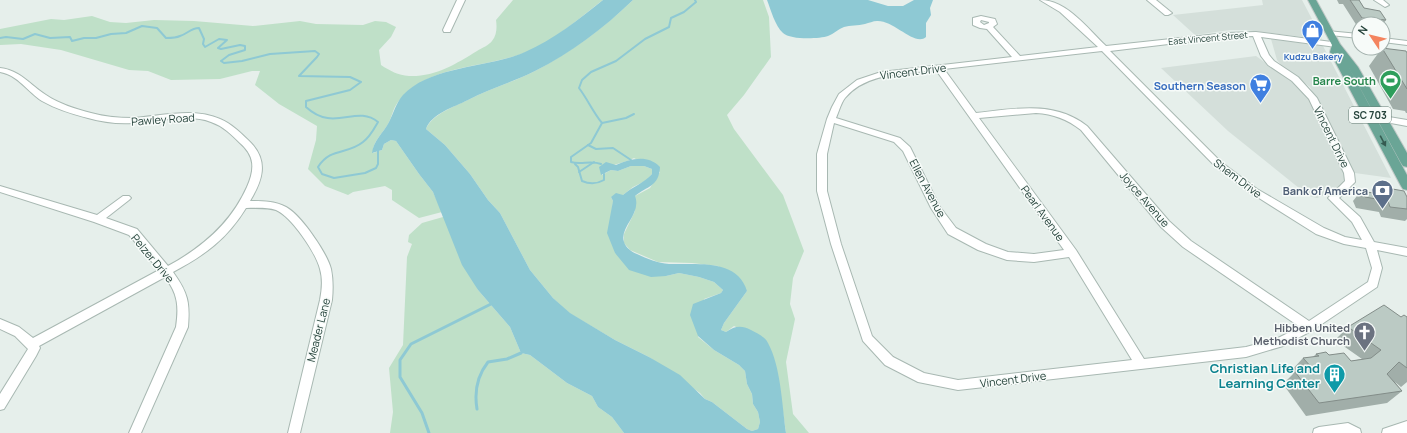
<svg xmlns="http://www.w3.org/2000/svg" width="1407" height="433" font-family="Manrope,sans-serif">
<rect width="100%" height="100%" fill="#e6efeb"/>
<g fill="#d4dfda">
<path d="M1262 0H1302L1322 38 1321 39 1245 30H1230L1195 35 1173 15 1263 5Z"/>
<path d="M1271 39 1323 46 1391 178 1355 173 1349 167 1310 87 1283 67 1277 60Z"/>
<path d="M1256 56 1306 92 1344 170 1347 182 1339 189 1317 198 1309 196 1228 131 1161 68Z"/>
</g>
<g fill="#bfe0c8">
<path d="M513 0H603C578 19 553 42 524 53 485 68 425 65 398 102 393 108 392 117 388 124 383 133 372 142 373 153L382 150 384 144 391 140 396 141 419 174 433 192 478 290 510 327 521 353 530 355 567 383 592 396 598 407 612 417 624 433H390L393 412 389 368 403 345 407 257 412 244 408 242 409 235 422 223 443 217 442 212 419 218 392 200V190L385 186 353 192 348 195 325 186 308 169 316 140 317 126 279 104 255 85 260 71H252L220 79 171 80 148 71 129 70 61 50 21 44 0 45V29L51 19 64 20 92 16 110 22 126 23 154 20 194 21 253 26 300 21 316 24 363 25 375 21 386 22 396 27 391 37 379 50 381 65C390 71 398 75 409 76 435 77 456 64 477 51 482 48 489 45 492 41 497 35 497 27 496 20Z"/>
<path d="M633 0H763L769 17 771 57 744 95 727 115 734 129 783 195 804 251 793 278 790 304 795 319 786 362 793 414 809 433H786L778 378 767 342 734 326 726 332 721 330 724 323 747 291 718 266 692 263 658 262 630 250 624 243V234L635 211V196L650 188 660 172 634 158C623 164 611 164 600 170L602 175 611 170 618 171 631 166H644L652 169V174L647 180 633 187 623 195 611 197 613 201 612 213 615 253 666 276 679 273 699 277 714 282 723 290 721 293 704 299 698 337 714 350 739 365 745 371 747 384 752 394 753 404 758 412 760 422 758 429 752 431 747 429 712 402 705 399 700 393 649 357 615 340 569 313 553 298 530 270 500 213 488 200 470 174 445 145 426 129C432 114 456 106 470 99 491 88 514 82 535 71 571 52 604 28 633 0Z"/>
</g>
<g fill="#8ec9d4">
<path d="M603 0H633C604 28 571 53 535 71 513 82 489 89 468 100 454 107 431 114 426 129L445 145 470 174 488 200 500 213 530 270 553 298 570 313 615 340 649 357 680 375 705 399 712 402 747 429 752 431 758 429 760 422 758 412 753 404 752 394 747 384 745 371 739 365 714 350 698 336 690 315 693 304 721 293 723 290 714 282 699 277 679 273 666 276 651 277 629 270 615 253 607 233 613 201 611 197 616 193 623 195C632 187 644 183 652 174V169L644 166H631L618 171 611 170 601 175 599 167 606 162 616 165C631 159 647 154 660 167 659 187 647 186 635 196 642 214 619 227 624 242 626 248 632 252 637 254 647 259 658 263 669 264 696 265 737 258 747 291L724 323 721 330 726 332C735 326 741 325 751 330 757 333 765 337 768 343 781 367 782 405 786 433H624L612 417 598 407 592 396 567 383 530 355 521 353 510 327 478 290 462 265 433 192 419 174 396 141 391 140 384 144 382 150 372 153C373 141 384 132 389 122 394 112 396 103 403 95 431 65 489 68 525 52 553 40 579 19 603 0Z"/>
<path d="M767 0H868L888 6H903L914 0H933L930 8 931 15 926 23V37C915 47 894 20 877 21 873 21 869 23 865 24 858 26 850 25 844 27 838 29 834 34 828 36 819 39 790 40 783 33 775 26 771 10 767 0Z"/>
</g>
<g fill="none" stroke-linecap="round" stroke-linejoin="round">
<g stroke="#8ec9d4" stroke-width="2">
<path d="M0 38 6 37 23 39 35 34 50 38 70 37 72 41 84 38H96L111 34 126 33 142 26 157 28 166 38C171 38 176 38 180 36 187 34 191 28 199 28L204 39 203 44 205 47 219 39 227 40 218 48 221 49 240 45 245 46V50L229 55 221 61 224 63 242 61 270 54 315 51 319 54 317 57 299 76 350 77 361 82 350 90 306 101V107C334 133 356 104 378 122 374 129 370 137 363 142 347 155 331 147 318 167L322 174 334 178 365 173 376 168 378 164V151"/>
<path d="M602 123 626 118 634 114"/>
<path d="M588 145 596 149 613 148 631 160"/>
<path d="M575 164 578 167 582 181C589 184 597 184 604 180V174"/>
<path d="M601 164C591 160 581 165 571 162V157L591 143 602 123C593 112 588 100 579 88L582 80 591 72 616 61 645 39 669 27 671 18 684 12 696 2 695 0"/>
<path d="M579 172 594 162"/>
</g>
<g stroke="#8ec9d4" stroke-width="3">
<path d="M477 409C474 391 477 376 488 362L507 359 521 353"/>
<path d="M429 433 422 413 400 377V360L411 344 491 304"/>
</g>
<defs>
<g id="minor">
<path d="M457 0H465L451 30 450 32H444L443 30Z"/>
<path d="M1040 0C1067 0 1088 29 1106 46L1227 33 1256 32 1339 43 1340 45 1336 47 1261 37 1269 55 1274 61 1298 77 1317 98 1354 173 1355 182 1339 198 1360 217 1374 242 1407 248V256L1377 250 1382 268 1377 287 1313 330 1283 346 1246 357 958 390 918 382 885 365 863 341 831 244 817 191V154L827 119 832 107 839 94 857 80 881 72 1012 57 987 29 980 28 973 25V18L981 16 995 19 997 24 993 27 1020 56 1098 47 1060 12ZM981 20 989 22V23L984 25 980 22ZM1253 36 1261 56 1268 65 1292 81 1309 99 1344 173 1345 181 1328 198 1352 222 1362 240 1345 237 1324 228 1257 189 1221 162 1110 51 1227 37ZM1102 51 1215 166 1251 193 1316 234 1344 244 1366 248 1372 268 1368 282 1309 321 1191 241 1169 221 1087 126C1054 100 1014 109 976 113L944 69ZM936 70 1064 250 1034 254 1008 252 986 244 956 228 940 207 910 147 900 138 836 118C839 111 841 103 845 98 866 72 907 74 936 70ZM1036 113C1053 114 1067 119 1081 130L1161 227 1183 247 1300 327 1276 339 1246 347 1144 359 1076 250 979 118ZM834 123 894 142 903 151 931 208 948 234 978 250 1007 260 1034 262 1069 257 1132 360 958 380 924 373 893 357 872 336 841 244 827 191V154Z"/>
<path d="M1147 0H1156L1172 13 1168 15H1165Z"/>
<path d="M1374 0H1383L1389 5 1385 7Z"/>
<path d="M1327 31 1359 34V38L1330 35H1327Z"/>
<path d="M1383 38 1407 41V45L1383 42Z"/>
<path d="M0 68C20 70 30 85 46 95 59 104 76 109 91 113 105 117 119 118 133 118 161 116 194 107 220 119 232 124 242 134 251 143 269 162 262 181 250 201 262 201 275 201 286 207 301 215 327 253 331 269 333 279 333 290 332 300L300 433H288L320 300C322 290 323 279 320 269 316 253 292 217 276 210 267 207 255 208 246 208 227 239 205 255 173 272 188 293 190 302 188 327L141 433H129L176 327C179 306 178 294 165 277L39 346 40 348 36 356 4 409 0 410V394L28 349 15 336 0 329V319L19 327 33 338 159 270 129 235 94 222 0 192V186L97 215 123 196H129L131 198 129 200 106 218 137 229 168 266C203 247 231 223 247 187 255 169 255 156 240 143 232 135 223 126 211 122 189 113 156 122 133 123 117 124 102 122 88 118 72 114 56 109 42 101 28 92 18 75 0 72Z"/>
<path d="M1383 116 1407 120V126L1380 121 1379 119Z"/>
<path d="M1407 421V433H1382L1383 429Z"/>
<path d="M1348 423 1360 429 1361 433H1313L1314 429 1319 427Z"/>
</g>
<path id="primary" d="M1308 0H1316L1340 44 1358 67 1407 153V167L1403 166 1401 163 1347 64 1407 175V190L1403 189 1401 186 1330 52 1332 45Z"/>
</defs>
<use href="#minor" stroke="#a8b8b2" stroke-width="2"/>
<use href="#primary" stroke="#c2cac8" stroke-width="2"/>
<use href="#minor" fill="#fff" fill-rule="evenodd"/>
<use href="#primary" fill="#6aa596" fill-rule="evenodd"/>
</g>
<g fill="#a1aea9">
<path d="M1337 0H1359L1364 8 1386 20 1383 24H1359V27L1357 26 1343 4H1339Z"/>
<path d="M1382 48 1407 53V113H1406L1405 111 1393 109 1369 66Z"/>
<path d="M1381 187 1407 197V219L1405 221 1381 217 1379 212 1356 208 1353 201 1361 191 1376 193Z"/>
<path d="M1401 317H1407V382L1401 387 1395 382 1402 391 1387 403 1306 416 1283 384 1293 374 1291 371 1303 358 1313 357 1316 354 1351 361 1362 359 1335 340 1348 327Z"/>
</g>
<g fill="#bbcac4" stroke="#838d89">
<path d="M1350 0H1359L1364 8 1380 11 1386 20 1362 18Z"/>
<path d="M1382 48 1406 51 1407 53V89Z"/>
<path d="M1381 187 1404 191 1407 197V209L1390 207 1388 201 1365 197 1361 191 1385 195Z"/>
<path d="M1384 305 1401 317 1404 315 1407 317V368L1399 362 1387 374 1402 391 1319 403 1295 372 1314 370 1303 358 1319 356 1316 354 1326 352 1329 355 1344 353 1351 361 1371 358 1381 350 1348 327Z"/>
</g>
<defs><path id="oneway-solid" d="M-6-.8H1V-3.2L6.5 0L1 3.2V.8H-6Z"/></defs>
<use fill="#365b51" href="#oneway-solid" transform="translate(1383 141) rotate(62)"/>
<defs>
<symbol id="shop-pin" viewBox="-11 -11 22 30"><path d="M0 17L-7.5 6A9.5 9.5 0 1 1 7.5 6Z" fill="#3f7fe0" stroke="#f7fbf9"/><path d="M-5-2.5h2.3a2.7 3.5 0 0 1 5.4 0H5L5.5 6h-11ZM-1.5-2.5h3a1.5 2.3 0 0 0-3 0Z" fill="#fff"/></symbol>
<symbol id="stadium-pin" viewBox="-11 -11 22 30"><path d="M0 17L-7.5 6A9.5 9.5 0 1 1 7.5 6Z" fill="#2e9e5b" stroke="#f7fbf9"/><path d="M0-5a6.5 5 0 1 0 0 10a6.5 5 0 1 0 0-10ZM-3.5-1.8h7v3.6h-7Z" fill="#fff"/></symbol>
<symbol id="supermarket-pin" viewBox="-11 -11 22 30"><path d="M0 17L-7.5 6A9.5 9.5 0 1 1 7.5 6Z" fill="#3f7fe0" stroke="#f7fbf9"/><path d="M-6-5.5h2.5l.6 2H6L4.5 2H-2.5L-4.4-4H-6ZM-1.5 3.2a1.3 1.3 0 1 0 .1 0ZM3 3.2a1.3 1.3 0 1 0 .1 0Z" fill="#fff"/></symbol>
<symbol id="bank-pin" viewBox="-11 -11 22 30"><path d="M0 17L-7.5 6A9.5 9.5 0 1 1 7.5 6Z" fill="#5c6f8a" stroke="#f7fbf9"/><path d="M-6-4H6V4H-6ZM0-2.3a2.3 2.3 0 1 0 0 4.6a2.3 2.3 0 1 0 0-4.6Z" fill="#fff"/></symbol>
<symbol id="church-pin" viewBox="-11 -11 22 30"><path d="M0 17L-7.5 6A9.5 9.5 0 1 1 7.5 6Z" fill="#6b7280" stroke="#f7fbf9"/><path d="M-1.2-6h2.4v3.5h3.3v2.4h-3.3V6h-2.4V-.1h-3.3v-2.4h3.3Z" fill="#fff"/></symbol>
<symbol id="building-pin" viewBox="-11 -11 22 30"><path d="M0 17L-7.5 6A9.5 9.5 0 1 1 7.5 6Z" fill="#0f9aa8" stroke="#f7fbf9"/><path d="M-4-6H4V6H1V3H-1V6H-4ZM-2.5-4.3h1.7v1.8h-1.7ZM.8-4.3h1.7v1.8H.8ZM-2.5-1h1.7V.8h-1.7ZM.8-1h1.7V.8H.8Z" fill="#fff"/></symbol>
</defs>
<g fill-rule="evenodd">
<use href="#shop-pin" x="1300" y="18" width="25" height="34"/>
<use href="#stadium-pin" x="1378" y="68" width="25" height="34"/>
<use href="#supermarket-pin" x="1248" y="72" width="25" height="34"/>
<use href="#bank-pin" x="1370" y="178" width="25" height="34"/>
<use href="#church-pin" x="1352" y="320" width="25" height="34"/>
<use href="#building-pin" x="1322" y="362" width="25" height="34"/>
</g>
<g text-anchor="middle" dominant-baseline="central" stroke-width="3" stroke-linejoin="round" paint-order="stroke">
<g font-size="9" fill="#24423a" stroke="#f7fbf9">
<text transform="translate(1208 38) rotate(-5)">East Vincent Street</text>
</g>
<g font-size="9" font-weight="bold" fill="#366cbe" stroke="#f7fbf9">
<text x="1313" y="56">Kudzu Bakery</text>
</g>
<rect fill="#f7fbf9" stroke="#637a73" stroke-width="1" x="1349" y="107" width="42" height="16" rx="3"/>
<g font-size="10" font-weight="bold" fill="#24423a">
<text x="1370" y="115">SC 703</text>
</g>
<g font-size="11" fill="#24423a" stroke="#f7fbf9">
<text transform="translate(913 71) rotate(-7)">Vincent Drive</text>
<text transform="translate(163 119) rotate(-4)">Pawley Road</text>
<text transform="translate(1332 137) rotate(64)">Vincent Drive</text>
<text transform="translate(1238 178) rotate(37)">Shem Drive</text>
<text transform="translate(928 188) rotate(62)">Ellen Avenue</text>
<text transform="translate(1145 199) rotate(49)">Joyce Avenue</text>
<text transform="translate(1043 213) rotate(54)">Pearl Avenue</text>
<text transform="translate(153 258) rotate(50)">Pelzer Drive</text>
<text transform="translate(318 330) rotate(-76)">Meader Lane</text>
<text transform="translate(1013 379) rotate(-7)">Vincent Drive</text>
</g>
<g font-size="11" font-weight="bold" fill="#27864d" stroke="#f7fbf9" text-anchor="end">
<text x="1376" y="80">Barre South</text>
</g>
<g font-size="11" font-weight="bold" fill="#366cbe" stroke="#f7fbf9" text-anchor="end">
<text x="1246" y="85">Southern Season</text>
</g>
<g font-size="11" font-weight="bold" fill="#4e5e75" stroke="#f7fbf9" text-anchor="end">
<text x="1368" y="190">Bank of America</text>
</g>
<g font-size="11" font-weight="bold" fill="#5b616d" stroke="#f7fbf9" text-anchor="end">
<text x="1350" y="327">Hibben United<tspan x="1350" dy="13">Methodist Church</tspan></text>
</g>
<g font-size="13" font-weight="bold" fill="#0d838f" stroke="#f7fbf9" text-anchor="end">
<text x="1320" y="368">Christian Life and<tspan x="1320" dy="15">Learning Center</tspan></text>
</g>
</g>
<g transform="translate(1371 36) rotate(305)"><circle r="19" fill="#f7fbf9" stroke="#a3b1ad"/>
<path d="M0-3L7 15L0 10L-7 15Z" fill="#f4845f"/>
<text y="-6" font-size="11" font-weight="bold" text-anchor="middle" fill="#24423a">N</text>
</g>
</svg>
